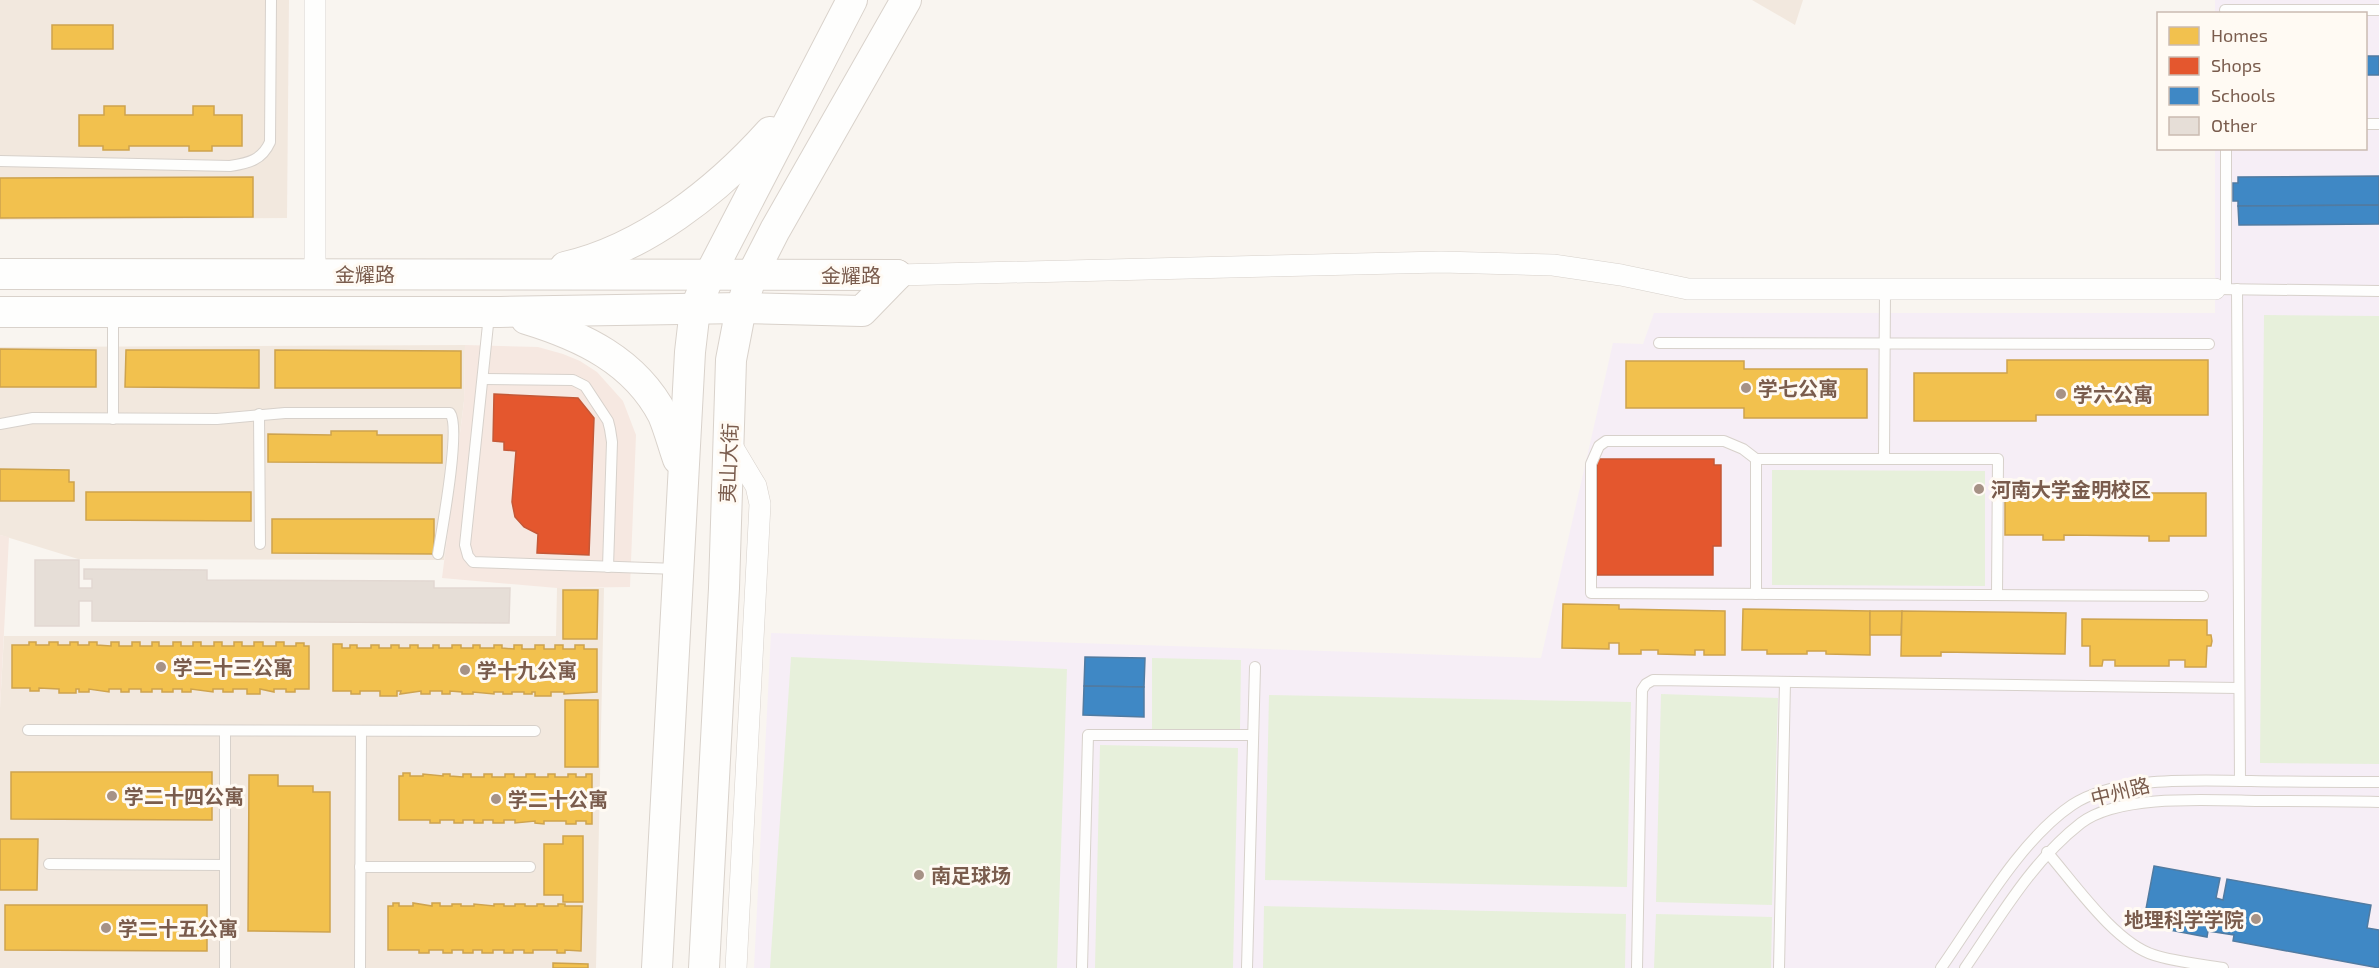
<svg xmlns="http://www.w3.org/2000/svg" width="2379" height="968" font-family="'Exo 2','Noto Sans SC',sans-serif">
<rect width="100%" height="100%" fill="#f9f5f0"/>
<g fill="#f2e8de">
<path d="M0 0H289L287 218 0 220Z"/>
<path d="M1752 0H1803L1795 25Z"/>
<path d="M465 345 464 401 444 560 78 559 0 535V347Z"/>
<path d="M557 588H604L596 968H0V708L4 636H556Z"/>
</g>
<g fill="#f6e8e1">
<path d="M465 345 538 347 563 354 580 361 597 372 623 401 636 435 630 587 557 588 442 578 464 401Z"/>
<path d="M0 535 9 537 0 708Z"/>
</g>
<path fill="#f6eef6" d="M2215 0H2379V968H754L771 633 1541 658 1613 343 1643 344 1654 313H2215V149L2366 148V14L2215 13Z"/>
<g fill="#e7f0db">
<path d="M2264 315 2379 316V764L2260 763Z"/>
<path d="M1772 470 1985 471V586L1772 585Z"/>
<path d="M791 657 1067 669 1057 968H770Z"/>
<path d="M1152 658 1241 660 1240 730 1152 729Z"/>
<path d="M1661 694 1778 698 1772 905 1656 902Z"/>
<path d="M1269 695 1631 702 1627 887 1265 880Z"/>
<path d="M1100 745 1238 748 1233 968H1095Z"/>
<path d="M1264 906 1626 914 1625 968H1263Z"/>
<path d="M1656 914 1772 917 1771 968H1654Z"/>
</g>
<g fill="#f2c14e" stroke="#cea34e" stroke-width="1.5">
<rect x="52" y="25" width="61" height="24"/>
<path d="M104 106H125V115H193V106H214V115H242V146H212V151H189V146H129V150H103V146H79V115H104Z"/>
<path d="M253 177V217L0 218V178Z"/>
<path d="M0 349 96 350V387H0Z"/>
<path d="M126 350H259V388L125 387Z"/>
<path d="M275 350 461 351V388H275Z"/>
<path d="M2007 360H2208V415H2036V421H1914V373H2007Z"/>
<path d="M1626 361H1744V369H1867V418H1744V408H1626Z"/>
<path d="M331 431H377V435H442V463L268 462V434L331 435Z"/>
<path d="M0 469 69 470V482H74V501H0Z"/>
<path d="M86 492H251V521L86 520Z"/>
<path d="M2005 493H2206V536H2169V541H2149V536L2064 535V540H2043V535H2005Z"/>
<path d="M272 519H434V554L272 553Z"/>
<path d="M563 590H598L597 639H563Z"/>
<path d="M1563 604 1619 605V609L1725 611V655H1704V650H1695V655L1658 654V650H1641V654H1619V643H1609V649L1562 648Z"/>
<path d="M1743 609 1870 611V655L1826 654V651H1807V654H1767V650H1742Z"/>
<path d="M1870 611H1902L1901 635H1870Z"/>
<path d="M1902 611 2066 613 2065 654 1941 652V656H1901Z"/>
<path d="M2082 619 2207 620V635H2211L2212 641 2211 646H2207L2206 667H2185V660H2169V666H2115V660H2103L2102 666H2090V646H2082Z"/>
<path d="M29 642H36V645H49V642H58V645H70V642H78V645H89V642H97V645L111 646V642H119V646H132V642H140V646H152V642H159V646H173V642H181V646H193V642H201V646H214V642H222V646H234V642H242V646H254V642H263V646H276V642H284V646H296V643H304V646H309V689H295V692H286V689H274V692L260 689V694H247V689H233V692H223V689H213V692L191 689V692H182V689H173V692H162V689H152V692H141V689H129V692H121V689H109V692L89 689V692H79V689H76V693H59V689L39 688V691H30V688H12V645H29Z"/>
<path d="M333 644H342V648H350V645H357V648H371V645H379V648H391V645H399V648H410V645H418V648H433V645H439V648H452V645H461V648H473V645H480V648H494V645H502V648L514 649V645H522V649H535V645H544V649H555V645H563V649H575V645H584V649H597V692L564 694V692H551V696H535V692H532V694H524V692H512V694H503V692H494V694L473 692V694H462V692L450 691V694H442V691H430V694H421V691L400 694 401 691H397V696H380V691H360V694H351V691H333Z"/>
<rect x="565" y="700" width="33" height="67"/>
<path d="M11 772H212V820L11 819Z"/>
<path d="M403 773H410V776H423V774L443 776V774H450V776L463 777V774H471V777H484V774H492V777H505V774H514V777H526V774H535V777H548V774H555V777H568V774H576V777H586V774H592V824H586V821H576V824H566V821H544V824L535 823V821L515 823V820H504V823H493V820H483V823H474V820H463V823H454V820H440V823H430V820H399V776H403Z"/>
<path d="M249 775H278V786H313V792H330V932L248 931Z"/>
<path d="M563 836H583V902H563V895H544V844H563Z"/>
<path d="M0 839H38L37 890H0Z"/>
<path d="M393 903H399V906H413V903L432 906V903H440V906H452V904H461V906H474V904L494 906V904H504V906H515V904H525V906H537V904H544V906H558V904H565V906H582L581 951 565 950V953H557V950H533V953H524V950H513V953H504V950H493V953H482V950H473V953H463V950H452V953H443V950H429V953H419V950H388V906H393Z"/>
<path d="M5 905H207V951L5 950Z"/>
<path d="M553 963 588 964V968H553Z"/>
</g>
<g fill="#e4572e" stroke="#c45837" stroke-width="1.5">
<path d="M494 394 578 398 594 418 589 555 537 553 538 534 524 527 515 517 512 502 516 451 504 450V442L493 441Z"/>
<path d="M1597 459H1714V465H1721V546H1713V575H1597Z"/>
</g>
<g fill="#3f88c5" stroke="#517ba1" stroke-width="1.5">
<rect x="2366" y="56" width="13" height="19"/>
<path d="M2379 176V205L2238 206V201H2233V183H2238V177Z"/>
<path d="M2379 205V224L2239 225 2238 206Z"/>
<path d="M1085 657 1145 658 1144 687 1084 686Z"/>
<path d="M1084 686 1144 687V717L1083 715Z"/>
<path d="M2154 866 2220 878 2216 898 2223 900 2227 879 2371 905 2367 928 2379 930V968L2233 941 2234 935 2208 931 2207 937 2143 925Z"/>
</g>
<path fill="#e6ded7" stroke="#e2d8d2" stroke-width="1.5" d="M35 560H79V588H92V579H84V569L207 570V580L434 581V588H510L509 623 92 621V601H79V626H35Z"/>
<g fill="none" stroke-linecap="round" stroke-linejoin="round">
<defs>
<g id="service">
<path d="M2225 10H2379"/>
<path d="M2366 124H2379"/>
<path d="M2226 148V289"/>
<path d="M0 161 230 166C249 163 262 160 270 142L271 0"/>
<path d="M2215 289 2379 291"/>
<path d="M2237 289 2240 781"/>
<path d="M489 315 465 545 468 556 473 562 678 569"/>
<path d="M1659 343 2209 344"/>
<path d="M483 379 573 380 585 386 608 421 610 429 612 442 608 567"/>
<path d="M259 414 260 544"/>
<path d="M113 419V314"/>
<path d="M0 424 33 418 217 419 285 413H450C461 427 442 530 438 554"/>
<path d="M1756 459 1743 449 1724 441H1606L1599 446 1591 464V593L2203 596"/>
<path d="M1884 459 1885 289"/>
<path d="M1756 594V459H1998L1997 595"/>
<path d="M28 730 535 731"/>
<path d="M2047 852C2074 883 2115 943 2154 955 2176 962 2200 964 2223 968"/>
<path d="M49 864 225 865"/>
<path d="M360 867H530"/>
<path d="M225 968V731"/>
<path d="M360 968 361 731"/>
<path d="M1082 968 1088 735H1253"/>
<path d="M1247 968 1255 667"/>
<path d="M1637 968 1642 690 1646 684 1653 680 2239 688"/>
<path d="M1779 968 1785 682"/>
<path d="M1941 968C1977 917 2020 840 2072 805 2117 775 2199 781 2251 781 2294 782 2336 782 2379 782"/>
<path d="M1965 968C2000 917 2032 861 2081 823 2119 794 2209 800 2256 801 2297 801 2338 801 2379 802"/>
</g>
<g id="minor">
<path d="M315 274V0"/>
<path d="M897 275 1441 262 1553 265 1621 275 1688 289H2215"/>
<path d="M729 441 756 486 760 504 736 968"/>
</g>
<g id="secondary">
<path d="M565 267C644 249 717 191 770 132"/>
<path d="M0 274 897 275"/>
<path d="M0 312H500L741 308 862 311 897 275"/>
<path d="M526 319C582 336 635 361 663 415 669 429 673 445 678 459"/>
<path d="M657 968 690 352 695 309 710 274 852 0"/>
<path d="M704 968 724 588 731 360 741 308 752 275 775 230 906 0"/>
</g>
</defs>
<use href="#service" stroke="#d7d1cb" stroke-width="12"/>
<use href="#minor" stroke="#d7d1cb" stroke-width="22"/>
<use href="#secondary" stroke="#d9d2cb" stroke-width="32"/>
<use href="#service" stroke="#fefefd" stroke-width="10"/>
<use href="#minor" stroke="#fefefd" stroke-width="21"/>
<use href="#secondary" stroke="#fefefd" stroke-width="30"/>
</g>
<g fill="#a69286" stroke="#fffaf3" stroke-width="2">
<circle cx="1746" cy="388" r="6"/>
<circle cx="2061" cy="394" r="6"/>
<circle cx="1979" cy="489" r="6"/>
<circle cx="161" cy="667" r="6"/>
<circle cx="465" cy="670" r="6"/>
<circle cx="112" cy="796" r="6"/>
<circle cx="496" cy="799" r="6"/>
<circle cx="919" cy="875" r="6"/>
<circle cx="2256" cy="919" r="6"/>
<circle cx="106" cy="928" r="6"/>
</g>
<g text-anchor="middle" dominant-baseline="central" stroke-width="6" stroke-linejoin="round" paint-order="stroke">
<g font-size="20" fill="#7a5c4d" stroke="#fffaf3">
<text x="365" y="274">金耀路</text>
<text x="851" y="275">金耀路</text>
<text transform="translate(728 463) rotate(-88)">夷山大街</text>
<text transform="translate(2120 791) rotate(-14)">中州路</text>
</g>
<g font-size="20" font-weight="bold" fill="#7a5c4d" stroke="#fffaf3" text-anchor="start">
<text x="1758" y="388">学七公寓</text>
<text x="2073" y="394">学六公寓</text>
<text x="1991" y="489">河南大学金明校区</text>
<text x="173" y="667">学二十三公寓</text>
<text x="477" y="670">学十九公寓</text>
<text x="124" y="796">学二十四公寓</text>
<text x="508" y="799">学二十公寓</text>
<text x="931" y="875">南足球场</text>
<text x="2244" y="919" text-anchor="end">地理科学学院</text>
<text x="118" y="928">学二十五公寓</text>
</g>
</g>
<rect x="2157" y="12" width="210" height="138" fill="#fffaf3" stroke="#cabbb1" stroke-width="1.5"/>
<rect x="2169" y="27" width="30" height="18" fill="#f2c14e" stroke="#cabbb1" stroke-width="1.5"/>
<text x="2211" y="42" font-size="18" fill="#7a5c4d">Homes</text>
<rect x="2169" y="57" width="30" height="18" fill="#e4572e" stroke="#cabbb1" stroke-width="1.5"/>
<text x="2211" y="72" font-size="18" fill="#7a5c4d">Shops</text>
<rect x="2169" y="87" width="30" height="18" fill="#3f88c5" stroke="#cabbb1" stroke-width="1.5"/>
<text x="2211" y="102" font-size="18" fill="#7a5c4d">Schools</text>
<rect x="2169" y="117" width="30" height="18" fill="#e6ded7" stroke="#cabbb1" stroke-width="1.5"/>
<text x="2211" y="132" font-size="18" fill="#7a5c4d">Other</text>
</svg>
